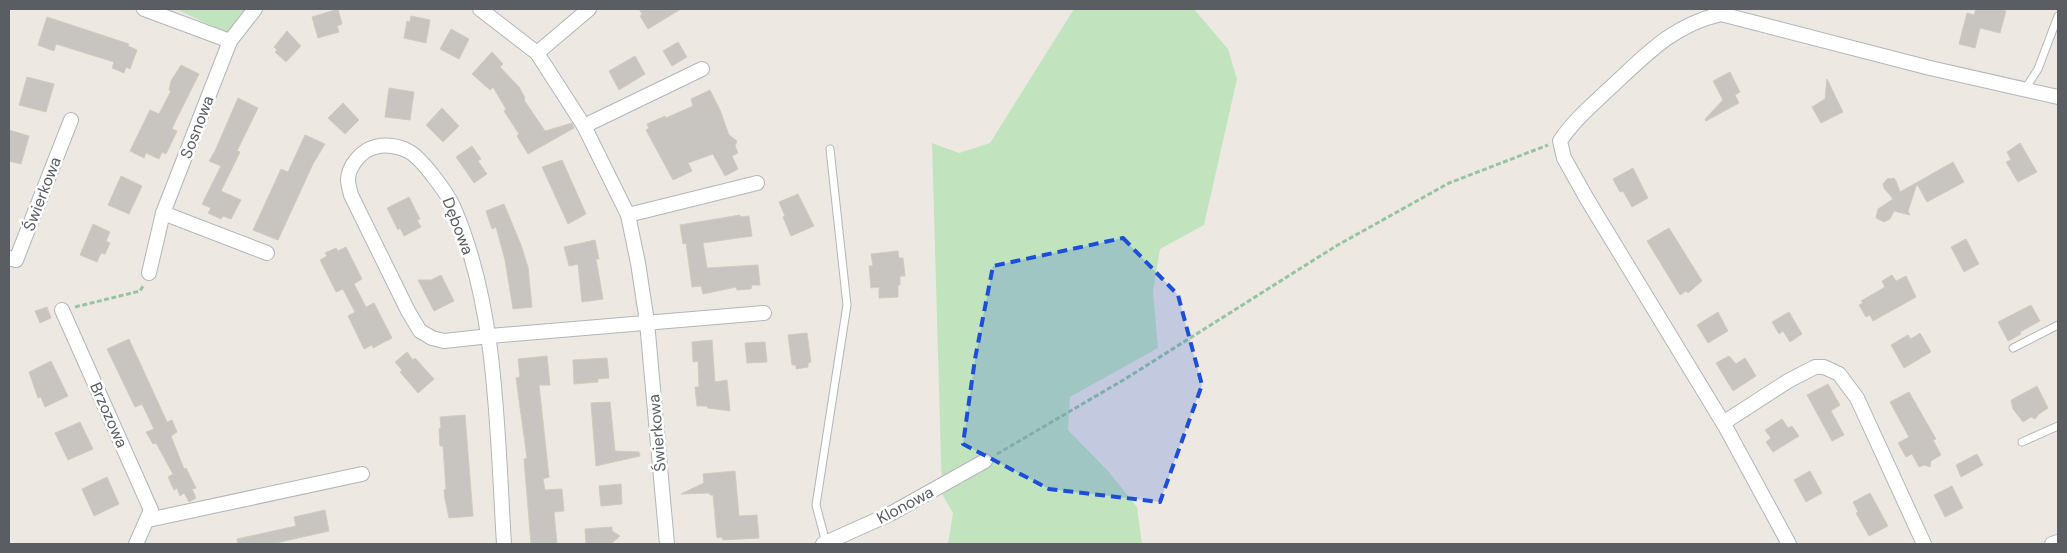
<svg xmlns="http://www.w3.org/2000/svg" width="2067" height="553" font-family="'DM Sans',sans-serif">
<rect width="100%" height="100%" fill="#ede9e2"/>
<g fill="#c1e4bf">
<path d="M179 9H246L227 33 180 11Z"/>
<path d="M1074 9H1194L1228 49 1237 79 1204 225 1160 249 1153 292 1158 348 1070 397 1068 430 1109 472 1137 507 1142 544H948L953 513 942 494 932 143 959 153 990 143Z"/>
</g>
<g fill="#c8c4bf" stroke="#d1cbc0">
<path d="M338 9 342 24 337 26 339 32 318 38 312 17Z"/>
<path d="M639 9H681L648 29 640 16 642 14Z"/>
<path d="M1976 9H1997L2006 11 2000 33 1980 28 1975 48 1959 44 1967 13 1974 15Z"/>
<path d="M411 16 430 20 426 43 404 38 407 21 410 22Z"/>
<path d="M47 17 129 44 128 46 137 50 130 69 126 67 124 73 112 68 114 62 56 44 54 51 38 45Z"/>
<path d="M451 29 469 39 459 59 440 49Z"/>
<path d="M287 31 301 46 286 62 275 52 277 50 274 47Z"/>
<path d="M678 42 687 57 672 66 663 51Z"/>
<path d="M492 52 503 64 500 67 519 87 525 98 524 100 545 131 572 123 574 128 528 154 517 136 519 134 504 111 506 109 493 87 490 90 472 74Z"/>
<path d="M635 56 645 74 619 90 609 71Z"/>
<path d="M181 65 199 74 175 122 172 129 177 131 166 154 162 152 159 159 146 153 144 158 130 151 150 110 159 114 171 91 169 90 171 81Z"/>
<path d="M1730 72 1740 92 1735 95 1739 103 1706 121 1705 119 1723 100 1713 81Z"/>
<path d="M27 77 54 84 46 112 19 105Z"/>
<path d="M1827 79 1843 112 1821 123 1812 107 1825 99Z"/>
<path d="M389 88 414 92 410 120 385 117Z"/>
<path d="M710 90 720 110 729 135 737 141 735 146 738 153 732 156 738 169 725 176 713 154 688 163 692 171 673 180 646 130 649 128 647 124 665 116 666 118 693 106 691 99Z"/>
<path d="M238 98 258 108 237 151 240 152 221 191 241 200 231 219 223 216 221 219 208 213 211 208 202 204 221 166 209 161 215 151Z"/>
<path d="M343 103 359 120 345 134 328 118Z"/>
<path d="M442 108 459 126 443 142 426 125Z"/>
<path d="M9 130 29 136 21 164 9 161Z"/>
<path d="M305 135 325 144 313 164 278 240 253 230 281 169 288 172Z"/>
<path d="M2020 143 2037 172 2018 182 2006 162 2011 160 2007 152Z"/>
<path d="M472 146 481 159 478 161 487 174 474 183 456 157Z"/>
<path d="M562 160 586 214 568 224 542 167Z"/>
<path d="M1953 162 1964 182 1927 202 1917 184 1908 211 1910 215 1894 211 1890 219 1884 222 1876 218 1878 209 1893 199 1884 188 1883 184 1887 179 1894 178 1896 181 1900 192Z"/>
<path d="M1633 168 1648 198 1632 207 1623 191 1620 192 1613 179Z"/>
<path d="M121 176 142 186 129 214 108 205Z"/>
<path d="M798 194 814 226 791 236 783 217 785 216 779 202Z"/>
<path d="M409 197 420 219 417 220 421 227 404 236 400 228 398 230 387 208Z"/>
<path d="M504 204 521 245 528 267 532 307 513 309 505 260 496 227 492 229 486 211Z"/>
<path d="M740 215V217L749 216 752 236 703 243 707 268 758 265 760 285H752L751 289 737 290 736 287 703 294 701 286 692 287 686 243 683 244 680 225Z"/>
<path d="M93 224 110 232 106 241 110 243 105 254 101 253 97 262 80 255Z"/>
<path d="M1669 228 1702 281 1688 293 1686 291 1680 295 1647 241Z"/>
<path d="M1966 239 1979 264 1964 272 1951 247Z"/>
<path d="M595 240 599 259H596L603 299 582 302 578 264 569 266 564 247Z"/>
<path d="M346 247 362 279 354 284 366 307 374 303 392 338 373 348 372 345 364 349 348 316 355 312 343 289 336 292 320 260 327 256 325 253 336 248 338 251Z"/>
<path d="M898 251 899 258H903L905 276H900V285H898V297L879 298V287L871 288 869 266H873L871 254Z"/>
<path d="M441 275 454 301 434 311 418 280H431Z"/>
<path d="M1892 275 1896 281 1906 276 1916 297 1873 321 1870 315 1866 317 1859 305 1863 303 1861 301 1885 287 1882 281Z"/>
<path d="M2031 305 2040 321 2020 332 2021 334 2008 341 1998 322Z"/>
<path d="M47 307 51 318 40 323 35 311Z"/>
<path d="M1718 312 1728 331 1708 343 1697 325Z"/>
<path d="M1789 312 1802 334 1790 342 1783 331 1779 334 1772 322Z"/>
<path d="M807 333 811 362 808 363V367L796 369V365H792L788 335Z"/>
<path d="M1920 333 1931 352 1904 368 1891 345 1908 335 1911 339Z"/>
<path d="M129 339 167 422 172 420 177 432 171 436 184 469 186 468 196 488 192 489 196 498 189 502 184 493 180 496 177 488 174 490 168 477 173 474 156 443 153 444 146 432 154 429 142 404 135 407 107 349Z"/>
<path d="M712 340 715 382 727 380 730 411 708 408 707 406H697L695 387H699L698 361 693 362 692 342Z"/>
<path d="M765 342 767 362 747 363 745 343Z"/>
<path d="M407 352 413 360 415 358 434 379 418 393 400 372 402 370 395 362Z"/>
<path d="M547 356 550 385H539L549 477 543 479 545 490 562 489 564 511 554 512 557 544H531L524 459 527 458 516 378 520 377 518 359Z"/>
<path d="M1729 356 1736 364 1745 358 1756 376 1733 391 1716 363Z"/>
<path d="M607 358 609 378 598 379V382L574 384 573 360Z"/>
<path d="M51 361 68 396 45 407 41 397 38 398 29 372Z"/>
<path d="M1828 384 1840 405 1831 411 1844 435 1832 441 1807 395Z"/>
<path d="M2037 386 2048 408 2039 414 2035 419 2031 417 2023 422 2013 409 2011 400Z"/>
<path d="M1909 392 1936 439 1933 440 1941 455 1931 461 1930 467 1924 465 1919 467 1912 454 1906 457 1898 443 1909 437 1890 402Z"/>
<path d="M610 402 615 451 639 452 640 456 596 466 591 403Z"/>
<path d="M465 415 473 516 449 518 445 499 444 490 446 489 443 446H440L439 429 441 428 440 417Z"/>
<path d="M1782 419 1788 428 1792 426 1799 436 1773 452 1766 442 1771 438 1765 430Z"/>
<path d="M80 422 93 449 68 460 55 433Z"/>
<path d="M1977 454 1983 465 1961 477 1956 465Z"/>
<path d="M735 471 739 516 757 515 759 538 723 540 722 537 717 538 713 495H710L709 493 681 494 704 483 703 474Z"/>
<path d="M1810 471 1822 493 1806 502 1794 480Z"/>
<path d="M107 477 119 504 94 516 82 489Z"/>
<path d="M621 484 622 504 601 506 599 486Z"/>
<path d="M1952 486 1963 508 1945 517 1934 495Z"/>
<path d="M1870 493 1888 526 1869 536 1856 513 1858 512 1853 502Z"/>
<path d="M325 510 329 531 276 543V544H238L237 539 296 526 294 517Z"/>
<path d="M612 527V531L620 536 611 544H586L585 529Z"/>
</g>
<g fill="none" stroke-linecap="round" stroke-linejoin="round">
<defs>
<g id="service">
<path d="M2025 89 2038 69 2058 16"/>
<path d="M2013 348 2058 325"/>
<path d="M2022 442 2058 426"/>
<path d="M826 543 816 505 847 305 830 149"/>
</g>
<g id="minor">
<path d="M144 9 230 41"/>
<path d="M480 9 537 53 584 126 628 215 638 263 647 322 667 544"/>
<path d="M537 53 589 9"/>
<path d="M584 126 702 69"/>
<path d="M163 213 267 253"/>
<path d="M628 215 757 183"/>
<path d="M9 258 16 260 71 120"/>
<path d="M149 273 163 213 230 41 255 9"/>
<path d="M62 310 151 510 136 544"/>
<path d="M1723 423 1788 381 1815 367H1824L1839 374 1857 398 1924 544"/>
<path d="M148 520 362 474"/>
<path d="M504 544C497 434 498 308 453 206 447 193 421 157 408 151 399 146 385 144 375 147 362 150 348 166 348 180 348 185 350 190 351 195L408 311 420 331 432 338 444 341 490 336 764 313"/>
<path d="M823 544 890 514 985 461"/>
<path d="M1789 544 1725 426 1587 199 1564 158 1560 141C1574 120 1592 105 1610 88 1647 54 1671 26 1721 14L1930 68 2058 97"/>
<path d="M2052 544 2058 542"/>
</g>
</defs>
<use href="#service" stroke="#b2b5b9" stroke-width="9"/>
<use href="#minor" stroke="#b2b5b9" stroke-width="16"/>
<g stroke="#98c4a2" stroke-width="3" stroke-dasharray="5 2.5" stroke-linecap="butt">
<path d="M75 307 140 291 143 286"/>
<path d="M997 454 1125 379 1336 246 1449 183 1548 145"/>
</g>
<use href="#service" stroke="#fff" stroke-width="7"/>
<use href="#minor" stroke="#fff" stroke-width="14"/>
</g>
<path fill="#1d4ed8" fill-opacity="0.2" stroke="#1d4ed8" stroke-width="4" stroke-dasharray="10 6" stroke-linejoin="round" d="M1123 238 1178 295 1202 385 1160 502 1049 489 963 444 975 359 993 266Z"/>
<g text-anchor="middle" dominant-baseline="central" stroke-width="5" stroke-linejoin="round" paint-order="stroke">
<g font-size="16" fill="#5a5e62" stroke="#fff">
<text transform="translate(197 127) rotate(-69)">Sosnowa</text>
<text transform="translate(42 194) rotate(-69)">Świerkowa</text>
<text transform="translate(458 226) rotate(69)">Dębowa</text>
<text transform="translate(109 415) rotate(66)">Brzozowa</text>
<text transform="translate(657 433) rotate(-95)">Świerkowa</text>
<text transform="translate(905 505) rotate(-28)">Klonowa</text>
</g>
</g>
<rect width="2067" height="553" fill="none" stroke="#5a5e62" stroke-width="20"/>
</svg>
